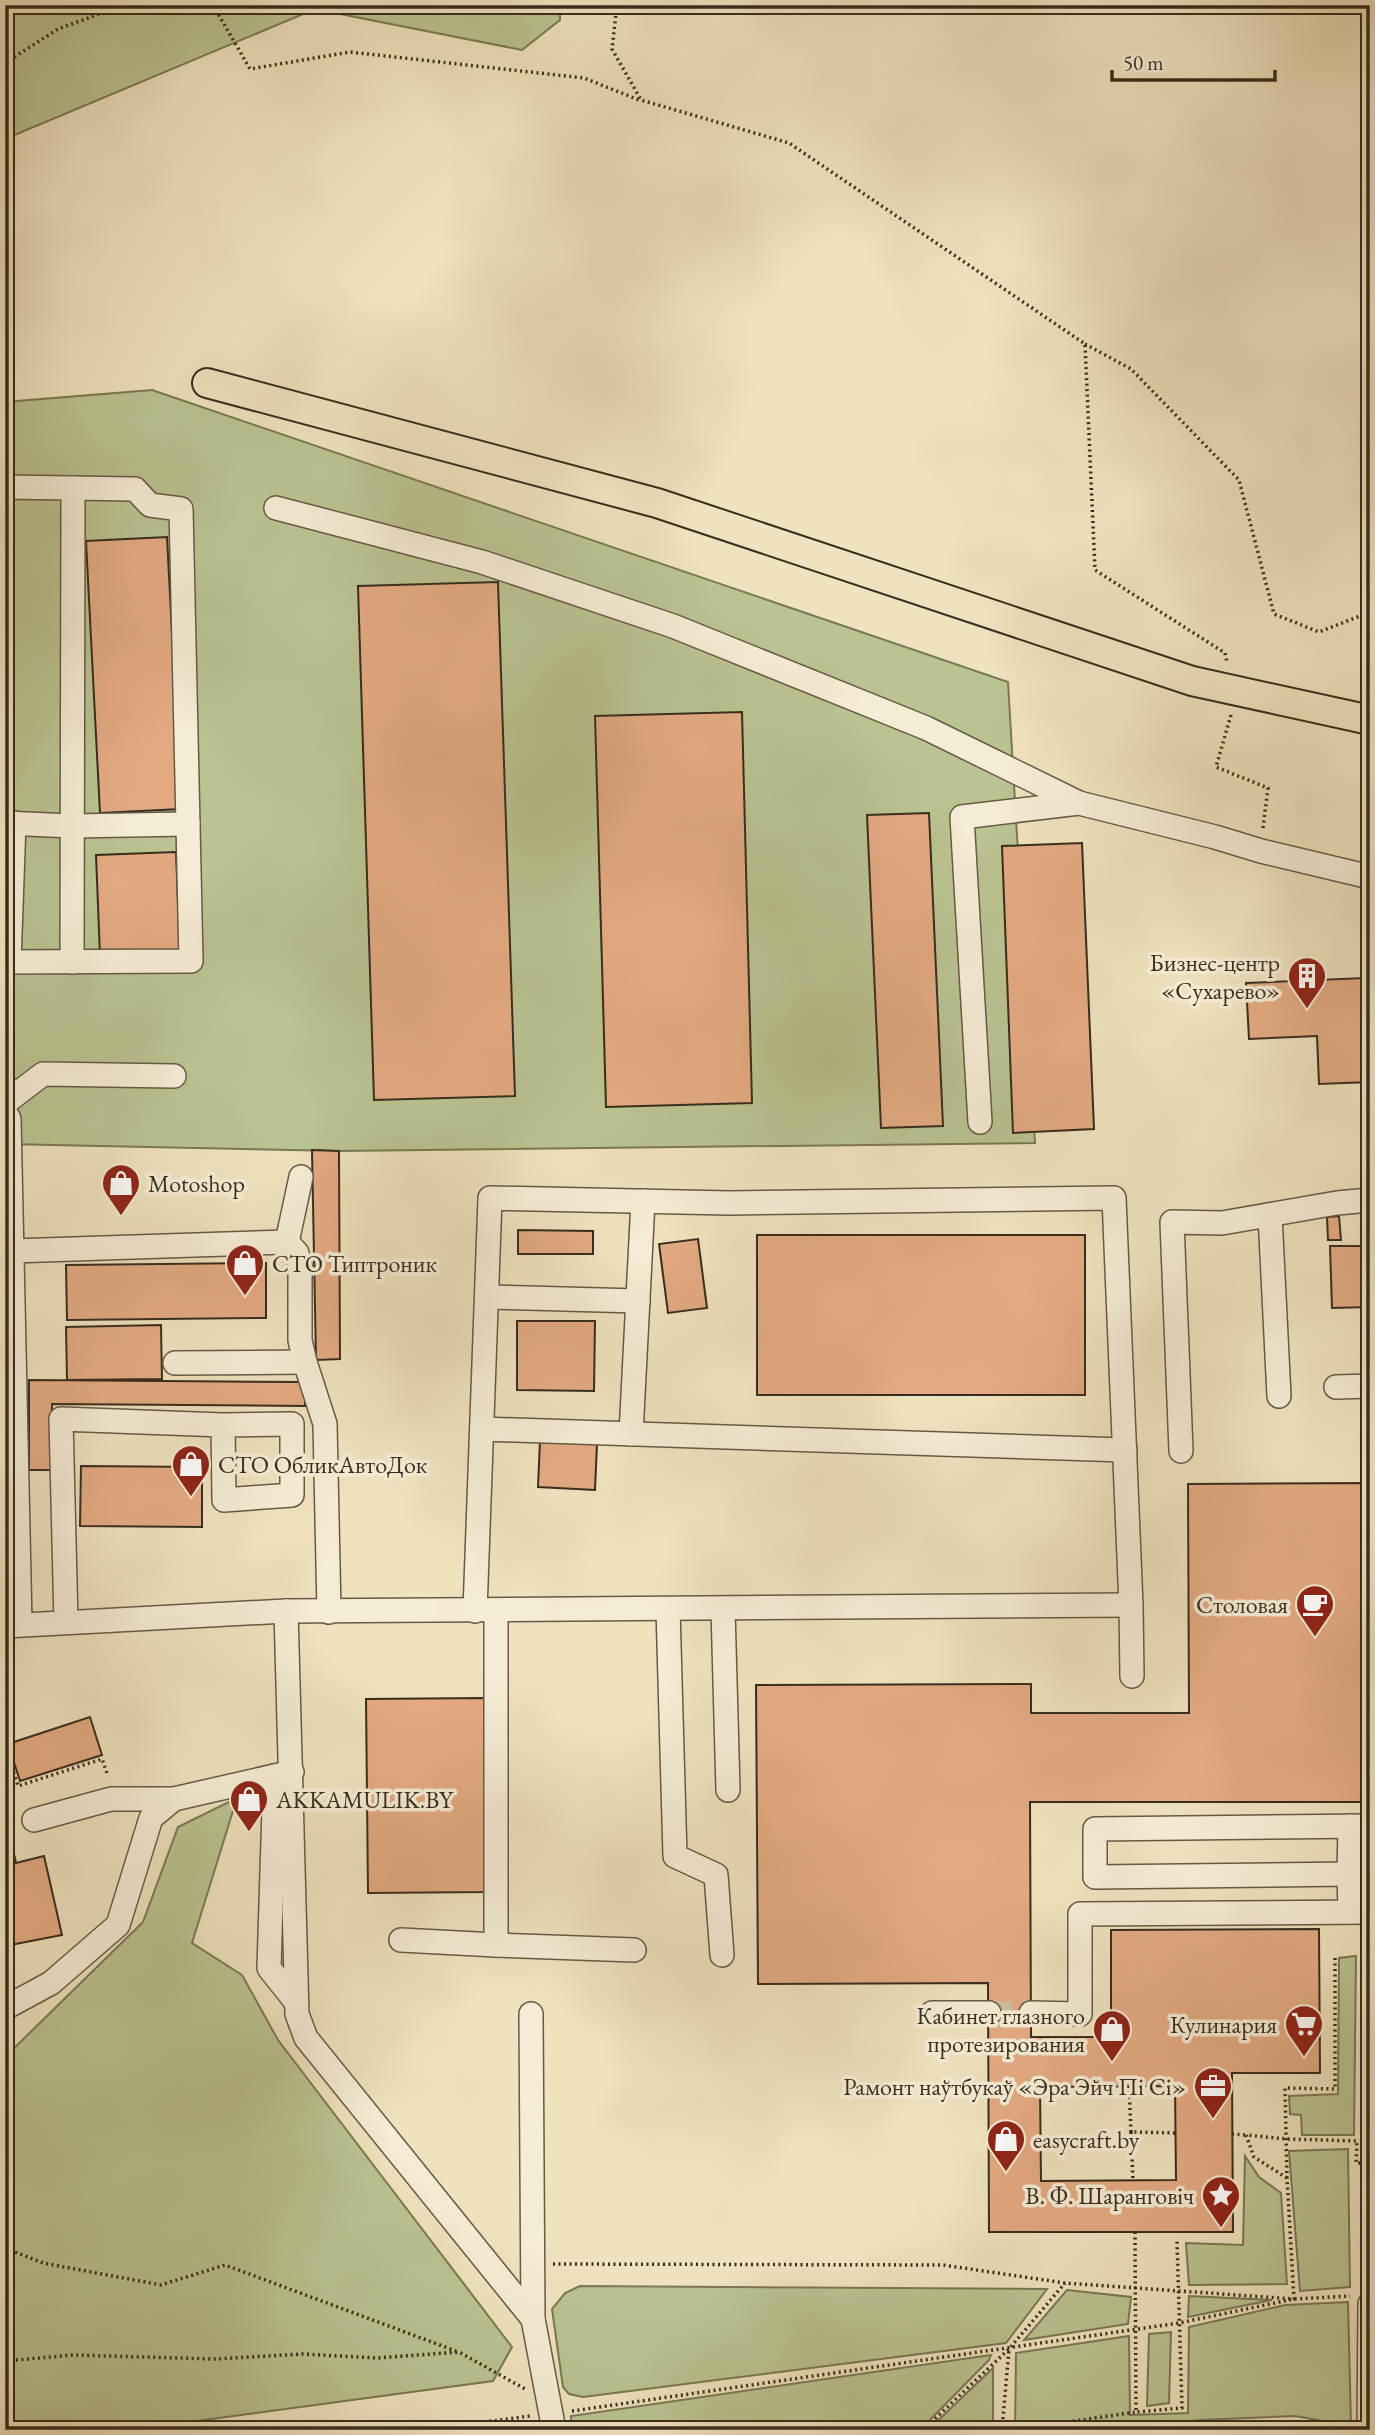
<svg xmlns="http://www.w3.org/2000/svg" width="1375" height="2435" font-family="'EB Garamond',serif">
<rect width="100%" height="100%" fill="#efe2be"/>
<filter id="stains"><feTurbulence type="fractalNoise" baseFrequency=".00286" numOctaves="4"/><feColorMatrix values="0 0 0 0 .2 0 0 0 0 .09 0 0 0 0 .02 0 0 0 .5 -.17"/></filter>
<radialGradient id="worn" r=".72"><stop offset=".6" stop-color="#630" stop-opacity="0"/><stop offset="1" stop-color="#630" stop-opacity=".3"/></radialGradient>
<g fill="#bac391" stroke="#797858" stroke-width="2">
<path d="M5 5H560V20L522 50 315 9 5 139Z"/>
<path d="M152 390 1008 682 1035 1143 339 1151 5 1144V402Z"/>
<path d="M237 1798 192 1943 242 1975 278 2040 512 2347 493 2381 129 2430H5V2057L143 1922 178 1827Z"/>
<path d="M1356 1956 1354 2135H1302L1301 2115 1290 2114 1289 2096 1338 2094 1339 1958Z"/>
<path d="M1348 2149 1350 2287 1300 2291 1289 2151Z"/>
<path d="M1245 2156 1259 2177 1281 2193 1287 2284 1189 2285 1186 2243 1243 2245Z"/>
<path d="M580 2286 1047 2289 1006 2343 583 2397 569 2394 563 2387 552 2309 565 2293Z"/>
<path d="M1067 2290 1131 2297 1128 2324 1024 2340Z"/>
<path d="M1189 2296 1272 2300 1188 2317Z"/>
<path d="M1348 2302 1351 2426 1295 2416 1200 2420 1126 2430H1015L1016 2353 1129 2336 1130 2415 1188 2413 1189 2327 1285 2305Z"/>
<path d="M1171 2332 1169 2403 1147 2406 1149 2334Z"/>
<path d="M991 2355 989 2360 920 2430H571V2416Z"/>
<path d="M993 2368V2426L929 2429Z"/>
</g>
<g fill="#e3aa82" stroke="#382c1e" stroke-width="2" fill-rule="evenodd">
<path d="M167 537 181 809 100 813 86 541Z"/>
<path d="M498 582 515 1096 374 1100 358 586Z"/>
<path d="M742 712 752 1103 606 1107 595 716Z"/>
<path d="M929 813 943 1126 881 1128 867 815Z"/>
<path d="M1082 843 1094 1129 1013 1133 1002 846Z"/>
<path d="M176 852 180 953 100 956 96 855Z"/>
<path d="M1365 978 1370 1082 1319 1084 1317 1036 1249 1039 1246 983Z"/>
<path d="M312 1150 339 1151 340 1359 316 1360Z"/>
<path d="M1339 1216 1341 1240H1328L1327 1217Z"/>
<path d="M518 1230 593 1231V1254H518Z"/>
<rect x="757" y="1235" width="328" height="160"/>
<path d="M698 1239 707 1308 668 1313 659 1244Z"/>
<path d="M1330 1246H1370V1307L1332 1308Z"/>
<path d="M266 1263V1318L67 1320 66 1265Z"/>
<path d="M517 1321H595L594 1391 517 1390Z"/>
<path d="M161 1325 162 1379 67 1380 66 1327Z"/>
<path d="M29 1380 305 1382V1406L52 1404 51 1470H29Z"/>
<path d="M540 1441 597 1444 595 1490 538 1487Z"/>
<path d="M81 1466 202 1467V1527L80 1526Z"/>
<path d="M1370 1483V1802H1030L1031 2037H1111V1930L1319 1929 1320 2073H1232L1233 2232H989L988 1983 758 1984 756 1685 1031 1684V1713H1189L1188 1484ZM1175 2086 1176 2180 1041 2181 1040 2087Z"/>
<path d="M485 1698 487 1892 368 1893 366 1699Z"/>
<path d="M90 1717 102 1755 20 1781 8 1744Z"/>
<path d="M5 1814 16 1863 44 1856 62 1935 5 1946Z"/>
</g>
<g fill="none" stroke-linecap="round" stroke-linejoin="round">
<path stroke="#cabe9e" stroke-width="23" stroke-dasharray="23 11" stroke-linecap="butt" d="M989 2013H1031"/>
<defs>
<g id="minor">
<path d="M5 487 135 489 150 505 181 509 191 961 5 962"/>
<path d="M276 508 482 562 673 626 926 728 1079 803 1215 837 1261 851 1370 877"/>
<path d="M5 823 71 826 188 824"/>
<path d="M9 962 14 823"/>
<path d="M72 962 73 488"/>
<path d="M5 1103 43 1074 174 1076"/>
<path d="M5 1112 9 1119 20 1624"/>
<path d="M980 1122 962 817 1079 803"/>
<path d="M1270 1215 1279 1396"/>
<path d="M287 1242 301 1177"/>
<path d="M12 1251 287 1242 297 1253 300 1267V1340L305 1362 325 1424 329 1612"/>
<path d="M487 1297 638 1301"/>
<path d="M175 1363 305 1362"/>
<path d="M1336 1387 1370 1386"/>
<path d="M482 1429 1125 1450"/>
<path d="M631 1434 643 1201"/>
<path d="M1181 1451 1172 1222 1222 1223 1337 1203 1370 1200"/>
<path d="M668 1609 675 1856 716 1875 722 1955"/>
<path d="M723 1609 728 1790"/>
<path d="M286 1611 297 2014 306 2038 533 2319 554 2430"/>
<path d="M475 1611 490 1198 729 1203 1114 1198 1131 1605 1132 1676"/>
<path d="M66 1622 61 1419 223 1425 224 1500 292 1495V1424L223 1425"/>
<path d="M5 1626 286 1611 1131 1605"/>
<path d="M275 1776 269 1968 296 2002"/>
<path d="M34 1820 111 1799H174L292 1772"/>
<path d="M1349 1874 1350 1826"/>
<path d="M1350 1912 1349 1874 1095 1877V1829L1370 1826"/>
<path d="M401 1940 496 1945V1611"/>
<path d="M496 1945 634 1950"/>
<path d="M5 2008 51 1983 118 1925 151 1818 174 1799"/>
<path d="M932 2013H989"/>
<path d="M1031 2013 1080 2014V1914L1370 1912"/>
<path d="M531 2014 533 2319"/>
<path d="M1369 2430 1370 2304"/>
</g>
<path id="major" d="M207 383 657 503 1192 681 1370 720"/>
</defs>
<use href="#minor" stroke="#665a46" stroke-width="26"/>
<use href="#major" stroke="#382c1e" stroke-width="32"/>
<g stroke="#382c1e" stroke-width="3.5" stroke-dasharray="2 3.5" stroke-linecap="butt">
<path d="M213 5 250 69 350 52 584 78 639 100"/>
<path d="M617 5 612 49 641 100 789 143 1085 344 1095 570 1225 653 1227 663"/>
<path d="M5 63 58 29 124 5"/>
<path d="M1085 344 1131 369 1239 480 1274 614 1319 632 1370 612"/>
<path d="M1231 715 1216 767 1268 788 1263 828"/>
<path d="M5 1746 18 1786 102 1759 108 1776"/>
<path d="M1129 2086 1131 2132 1175 2133"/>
<path d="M1131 2132 1133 2181"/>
<path d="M1232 2134 1246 2135"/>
<path d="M1287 2178 1254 2157 1246 2135 1287 2139 1357 2141 1356 2163H1370"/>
<path d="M1135 2232 1136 2412 1182 2408 1177 2240"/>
<path d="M5 2248 43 2263 161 2285 225 2265 456 2351"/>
<path d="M553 2264 943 2265 1065 2283 1294 2299 1287 2178 1285 2088 1335 2089V1956"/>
<path d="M5 2361 73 2355 215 2359 303 2354 377 2358 459 2352 525 2389"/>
<path d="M572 2411 1179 2323 1294 2299 1350 2296"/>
<path d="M424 2430 530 2416"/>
<path d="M923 2430 1009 2349 1065 2283"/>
<path d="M1002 2430 1009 2349"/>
<path d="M1013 2430 1136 2412"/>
</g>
<use href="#minor" stroke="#f5ecd5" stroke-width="23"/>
<use href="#major" stroke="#efe2be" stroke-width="28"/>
</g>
<defs>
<symbol id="building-pin" viewBox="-11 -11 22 30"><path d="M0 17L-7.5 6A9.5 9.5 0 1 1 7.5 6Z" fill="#8f2418" stroke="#f5ecd5"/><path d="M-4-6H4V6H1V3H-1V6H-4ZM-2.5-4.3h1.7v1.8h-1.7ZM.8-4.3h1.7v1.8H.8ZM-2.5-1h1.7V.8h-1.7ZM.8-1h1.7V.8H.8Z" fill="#fff"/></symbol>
<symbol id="shop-pin" viewBox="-11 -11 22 30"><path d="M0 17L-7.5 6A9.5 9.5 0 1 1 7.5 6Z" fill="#8f2418" stroke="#f5ecd5"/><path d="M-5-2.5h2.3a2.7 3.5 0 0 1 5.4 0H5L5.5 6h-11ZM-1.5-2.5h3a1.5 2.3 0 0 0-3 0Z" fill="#fff"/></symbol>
<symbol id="cafe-pin" viewBox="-11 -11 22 30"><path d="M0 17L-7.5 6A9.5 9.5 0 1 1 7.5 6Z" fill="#8f2418" stroke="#f5ecd5"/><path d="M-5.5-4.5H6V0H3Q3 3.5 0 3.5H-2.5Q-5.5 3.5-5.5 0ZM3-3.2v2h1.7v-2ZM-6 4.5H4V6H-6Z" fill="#fff"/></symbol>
<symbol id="supermarket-pin" viewBox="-11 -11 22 30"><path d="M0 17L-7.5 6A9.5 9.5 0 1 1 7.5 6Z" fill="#8f2418" stroke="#f5ecd5"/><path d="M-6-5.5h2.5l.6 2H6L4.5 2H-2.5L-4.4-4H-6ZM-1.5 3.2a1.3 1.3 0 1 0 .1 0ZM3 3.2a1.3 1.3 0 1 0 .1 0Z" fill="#fff"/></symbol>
<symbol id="office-pin" viewBox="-11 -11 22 30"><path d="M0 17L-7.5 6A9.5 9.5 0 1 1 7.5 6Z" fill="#8f2418" stroke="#f5ecd5"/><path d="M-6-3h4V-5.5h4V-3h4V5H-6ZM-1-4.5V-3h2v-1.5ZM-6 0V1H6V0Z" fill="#fff"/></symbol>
<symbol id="sight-pin" viewBox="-11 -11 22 30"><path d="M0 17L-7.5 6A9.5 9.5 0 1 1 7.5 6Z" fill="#8f2418" stroke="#f5ecd5"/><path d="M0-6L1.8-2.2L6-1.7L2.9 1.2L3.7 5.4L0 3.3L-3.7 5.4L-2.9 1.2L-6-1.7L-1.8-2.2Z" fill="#fff"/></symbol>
</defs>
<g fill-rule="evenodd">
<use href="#building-pin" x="1285" y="954" width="44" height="60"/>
<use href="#shop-pin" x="99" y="1161" width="44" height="60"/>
<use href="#shop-pin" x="223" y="1241" width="44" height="60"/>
<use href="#shop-pin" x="169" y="1442" width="44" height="60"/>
<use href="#cafe-pin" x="1293" y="1582" width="44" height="60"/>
<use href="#shop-pin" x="227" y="1777" width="44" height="60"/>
<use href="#supermarket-pin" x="1282" y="2002" width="44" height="60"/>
<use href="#shop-pin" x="1090" y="2007" width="44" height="60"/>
<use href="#office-pin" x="1191" y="2064" width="44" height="60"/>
<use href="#shop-pin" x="984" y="2117" width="44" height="60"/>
<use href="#sight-pin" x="1199" y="2173" width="44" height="60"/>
</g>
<g text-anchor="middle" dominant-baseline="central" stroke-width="7" stroke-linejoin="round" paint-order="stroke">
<g font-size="24" fill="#382c1e" stroke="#f5ecd5" text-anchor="end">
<text x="1280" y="962">Бизнес-центр<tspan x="1280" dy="28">«Сухарево»</tspan></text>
<text x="148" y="1183" text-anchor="start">Motoshop</text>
<text x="272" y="1263" text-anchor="start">СТО Типтроник</text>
<text x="218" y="1464" text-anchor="start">СТО ОбликАвтоДок</text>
<text x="1288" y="1604">Столовая</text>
<text x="276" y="1799" text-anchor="start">AKKAMULIK.BY</text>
<text x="1085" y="2015">Кабинет глазного<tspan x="1085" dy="28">протезирования</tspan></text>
<text x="1277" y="2024">Кулинария</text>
<text x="1186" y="2086">Рамонт наўтбукаў «Эра Эйч Пі Сі»</text>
<text x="1033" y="2139" text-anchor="start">easycraft.by</text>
<text x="1194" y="2195">В. Ф. Шаранговіч</text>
</g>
</g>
<rect width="1375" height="2435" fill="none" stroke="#efe2be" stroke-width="28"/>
<rect x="7" y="7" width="1361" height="2421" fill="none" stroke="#382c1e" stroke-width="3.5"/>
<rect x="14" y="14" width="1347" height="2407" fill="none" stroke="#382c1e" stroke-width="2"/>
<path d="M1112 70v10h163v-10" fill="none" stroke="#382c1e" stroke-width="3.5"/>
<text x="1123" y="70" font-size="21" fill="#382c1e" stroke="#f5ecd5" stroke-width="5" paint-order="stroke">50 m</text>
<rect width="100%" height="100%" filter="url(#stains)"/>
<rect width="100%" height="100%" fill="url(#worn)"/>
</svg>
